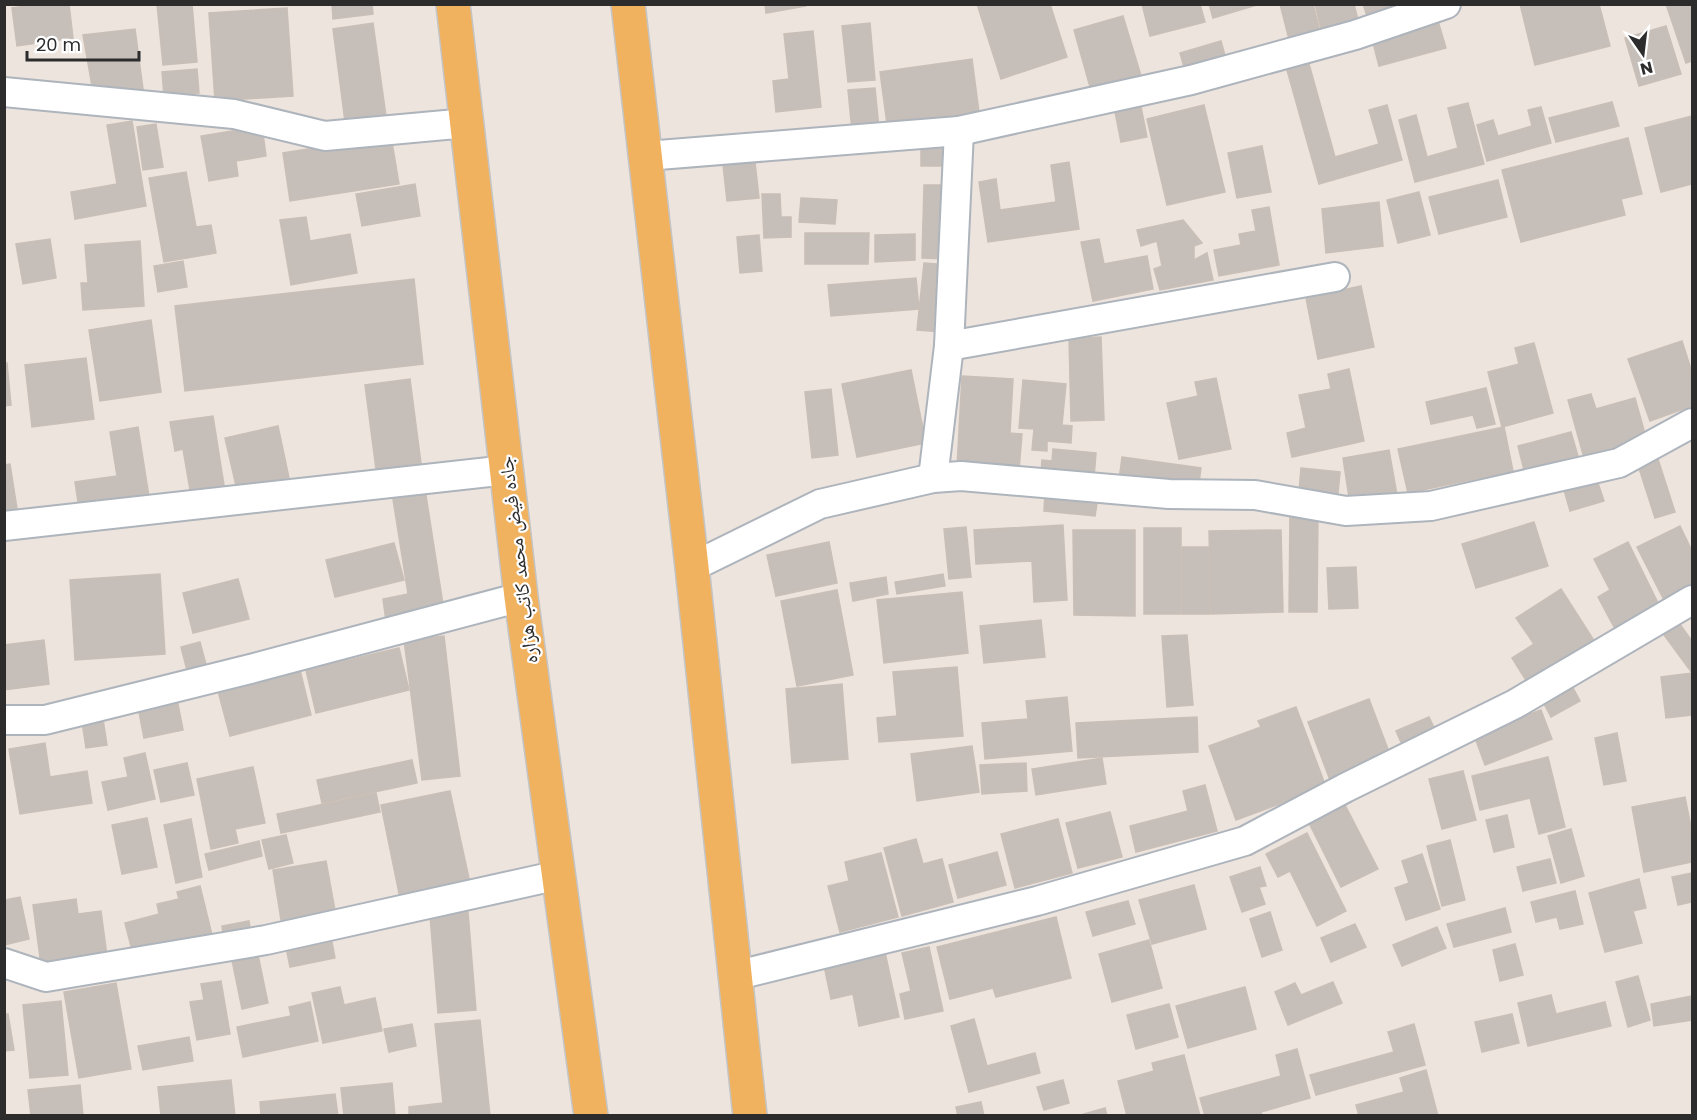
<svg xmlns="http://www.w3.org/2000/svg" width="1697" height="1120" font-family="Poppins,'Noto Naskh Arabic',sans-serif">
<rect width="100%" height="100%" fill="#ede4de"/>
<g fill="#c6bfb9" stroke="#c9bfb7" stroke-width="1.5">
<path d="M39 4H69L73 38 17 46 12 8Z"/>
<path d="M157 4H192L197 62 163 65Z"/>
<path d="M332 4H372L373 14 333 19Z"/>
<path d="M765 4H805L806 6 766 13Z"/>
<path d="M977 4H1050L1067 57 1001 79Z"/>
<path d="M1142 4H1200L1205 22 1150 36Z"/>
<path d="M1209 4H1260L1213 18Z"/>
<path d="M1280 4H1313L1322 39 1291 47Z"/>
<path d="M1315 4H1354L1359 24 1322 33Z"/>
<path d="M1363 4H1417L1368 19Z"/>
<path d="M1520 4H1599L1610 46 1535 65Z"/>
<path d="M1666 4H1692V61L1686 63Z"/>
<path d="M287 8 293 96 215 101 209 13Z"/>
<path d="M1123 16 1142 79 1092 94 1074 30Z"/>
<path d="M1438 21 1446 48 1379 66 1372 39Z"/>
<path d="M373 23 386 116 345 122 333 29Z"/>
<path d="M870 23 875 80 848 82 842 26Z"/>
<path d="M1666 26 1681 74 1639 86 1625 38Z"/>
<path d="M135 29 143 89 92 86 83 35Z"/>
<path d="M813 31 821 107 776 112 773 81 789 79 784 34Z"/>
<path d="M1221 41 1227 63 1186 74 1180 53Z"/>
<path d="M972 59 979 112 887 124 880 72Z"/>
<path d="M1309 64 1335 157 1379 144 1369 110 1387 105 1402 160 1319 184 1287 70Z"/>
<path d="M197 69 199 93 164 96 162 72Z"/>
<path d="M875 88 879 128 852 131 848 90Z"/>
<path d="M1140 102 1147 137 1121 142 1114 107Z"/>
<path d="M1612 102 1619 126 1556 142 1549 118Z"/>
<path d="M1468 103 1484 164 1415 182 1399 120 1416 115 1427 157 1458 148 1448 108Z"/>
<path d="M1204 105 1225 192 1167 205 1147 119Z"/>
<path d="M1541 107 1551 143 1487 161 1477 125 1493 120 1498 136 1532 126 1528 110Z"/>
<path d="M1692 116V184L1661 192 1645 128Z"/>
<path d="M132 121 146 206 75 219 71 192 117 184 107 125Z"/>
<path d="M156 124 163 167 143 170 137 127Z"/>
<path d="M262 126 266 156 236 161 238 176 209 181 201 136Z"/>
<path d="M391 136 399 184 290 201 283 153Z"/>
<path d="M1628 138 1642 194 1621 199 1625 215 1521 242 1502 170Z"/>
<path d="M1262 146 1271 192 1237 198 1228 153Z"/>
<path d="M951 147 952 166H921V148Z"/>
<path d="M754 153 759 198 727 201 722 156Z"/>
<path d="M1069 162 1079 229 988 242 979 182 996 179 1000 210 1056 202 1051 165Z"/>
<path d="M186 172 196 227 211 225 216 253 164 262 149 178Z"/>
<path d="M1498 180 1507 217 1439 234 1429 197Z"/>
<path d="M415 184 420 216 362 226 356 194Z"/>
<path d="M924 185H950L948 259 922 258Z"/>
<path d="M1419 192 1430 235 1398 243 1387 200Z"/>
<path d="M762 194H780L781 217H791V237L764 238Z"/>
<path d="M801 198 837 200 835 224 799 222Z"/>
<path d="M1379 202 1383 246 1326 253 1322 209Z"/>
<path d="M1269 207 1279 265 1219 276 1214 250 1241 245 1239 234 1256 231 1252 210Z"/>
<path d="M306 217 310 241 350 234 357 273 291 285 280 220Z"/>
<path d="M1183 220 1202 243 1194 246V260L1207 253 1213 280 1160 290 1154 269 1162 266 1157 241 1141 246 1137 230Z"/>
<path d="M805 233H869L868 264H805Z"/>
<path d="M915 234V260L875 262V235Z"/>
<path d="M759 235 762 271 740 273 737 237Z"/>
<path d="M50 239 56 278 23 284 16 244Z"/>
<path d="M1099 239 1104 264 1147 256 1153 289 1093 301 1081 242Z"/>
<path d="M140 241 144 306 83 310 81 283H88L85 245Z"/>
<path d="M183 261 187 287 158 292 154 266Z"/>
<path d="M924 263 949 265 942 332 917 330Z"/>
<path d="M916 278 919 309 831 316 828 285Z"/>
<path d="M414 279 423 364 185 391 175 306Z"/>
<path d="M1361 286 1374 347 1318 359 1306 298Z"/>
<path d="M151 320 161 392 100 401 89 330Z"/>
<path d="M1101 337 1104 420 1071 421 1069 338Z"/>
<path d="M1682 341 1692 372V406L1650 421 1628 359Z"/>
<path d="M1534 343 1553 413 1502 427 1488 372 1519 364 1515 348Z"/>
<path d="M86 358 94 419 32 427 25 365Z"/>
<path d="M7 363 11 405 4 406V364Z"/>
<path d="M1349 369 1364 441 1292 457 1287 433 1306 428 1299 395 1331 389 1328 374Z"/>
<path d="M911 370 926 443 857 457 842 384Z"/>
<path d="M962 376 1013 379 1010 433 1022 434 1019 470 957 467Z"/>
<path d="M1216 378 1231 449 1179 459 1167 403 1198 396 1195 382Z"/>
<path d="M410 379 422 471 377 477 365 385Z"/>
<path d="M1023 380 1066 384 1062 425 1072 426 1071 443 1047 441V451L1032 450 1034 429 1019 428Z"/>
<path d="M1486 388 1495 424 1477 428 1473 415 1431 424 1426 402Z"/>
<path d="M831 389 838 455 812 458 805 392Z"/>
<path d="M1591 394 1596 409 1635 398 1647 441 1584 458 1568 400Z"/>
<path d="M213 416 224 485 190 490 183 449 175 451 170 422Z"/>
<path d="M278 426 289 478 237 490 225 438Z"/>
<path d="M138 427 150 503 80 515 75 482 117 476 110 432Z"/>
<path d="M1504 427 1513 471 1408 493 1398 449Z"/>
<path d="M1571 432 1578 456 1524 470 1518 446Z"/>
<path d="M1053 449 1096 453 1094 478 1041 473 1042 460 1052 461Z"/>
<path d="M1389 450 1397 495 1350 504 1343 458Z"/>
<path d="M1657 456 1675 512 1655 518 1637 462Z"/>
<path d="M1122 457 1201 468 1198 490 1119 480Z"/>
<path d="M10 464 18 515 4 517V465Z"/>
<path d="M1301 468 1340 472 1338 494 1299 491Z"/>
<path d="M1595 474 1604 501 1570 511 1562 483Z"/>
<path d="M425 489 444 611 386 621 383 599 408 594 392 493Z"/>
<path d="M1045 492 1098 497 1095 516 1044 511Z"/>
<path d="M1290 512H1318L1317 612H1289Z"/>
<path d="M1534 522 1548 566 1476 588 1462 544Z"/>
<path d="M1063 525 1067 600 1034 602 1032 561 976 564 974 530Z"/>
<path d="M1680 526 1692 551V586L1664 600 1637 547Z"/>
<path d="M966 527 971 577 949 579 944 529Z"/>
<rect x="1144" y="528" width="37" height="86"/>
<path d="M1073 530H1135V616L1074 615Z"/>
<path d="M1281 530 1283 612 1211 614 1209 531Z"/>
<path d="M829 542 837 583 776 596 767 555Z"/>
<path d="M1628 542 1659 605 1614 627 1598 597 1610 590 1594 559Z"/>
<path d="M394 543 404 580 335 597 326 560Z"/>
<path d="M1182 547H1209L1210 614H1182Z"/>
<path d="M1356 567 1358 608 1329 609 1327 568Z"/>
<path d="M160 574 165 654 75 660 70 580Z"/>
<path d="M943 574 945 586 897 594 895 582Z"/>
<path d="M886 577 888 594 853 601 850 583Z"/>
<path d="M238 579 249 619 193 633 183 593Z"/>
<path d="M1561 589 1595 642 1529 685 1512 658 1534 644 1516 618Z"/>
<path d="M837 590 853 675 797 686 781 601Z"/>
<path d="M962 592 968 653 884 663 877 600Z"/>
<path d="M1041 620 1045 657 984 663 980 626Z"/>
<path d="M1679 623 1692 641V673L1664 635Z"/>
<path d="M1187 635 1193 705 1167 707 1162 636Z"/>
<path d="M444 636 460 776 422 780 404 640Z"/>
<path d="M44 640 49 684 4 690V645Z"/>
<path d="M200 642 208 672 189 678 181 647Z"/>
<path d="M399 648 409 690 316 713 306 670Z"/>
<path d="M957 667 963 736 879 742 877 718 897 716 893 672Z"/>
<path d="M300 670 311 715 230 736 218 691Z"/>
<path d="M1692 673V715L1666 718 1661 677Z"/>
<path d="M842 684 848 759 792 763 786 689Z"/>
<path d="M1571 684 1580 701 1551 717 1542 700Z"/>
<path d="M1067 697 1072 751 985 759 982 723 1028 719 1026 701Z"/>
<path d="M177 699 183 730 144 738 138 707Z"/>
<path d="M1369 699 1391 757 1330 780 1308 722Z"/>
<path d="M1296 707 1326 787 1236 820 1209 746 1261 727 1258 721Z"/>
<path d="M1541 710 1552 739 1485 765 1474 735Z"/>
<path d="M1197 717 1198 752 1078 758 1076 723Z"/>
<path d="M1429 717 1437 734 1404 749 1396 731Z"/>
<path d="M103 719 107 745 86 748 82 722Z"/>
<path d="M1617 733 1626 781 1604 785 1595 738Z"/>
<path d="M45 743 50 777 87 771 92 803 20 814 9 749Z"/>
<path d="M972 746 979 792 917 801 911 754Z"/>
<path d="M145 753 155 799 108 810 102 782 128 777 124 758Z"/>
<path d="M1548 757 1565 827 1539 834 1530 798 1480 810 1472 776Z"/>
<path d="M1102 758 1106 784 1036 795 1032 769Z"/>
<path d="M412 760 417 783 322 803 317 780Z"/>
<path d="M187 763 194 795 161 802 154 770Z"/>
<path d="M1026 763 1027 791 982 794 980 765Z"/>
<path d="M253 767 265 823 235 829 238 843 211 849 197 779Z"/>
<path d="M1463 771 1476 820 1442 829 1429 779Z"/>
<path d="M1205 785 1217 831 1136 852 1130 826 1188 811 1183 791Z"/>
<path d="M450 791 470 883 400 898 381 805Z"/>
<path d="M376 793 380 812 281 833 277 814Z"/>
<path d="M1685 797 1692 832V862L1644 872 1632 807Z"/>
<path d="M1344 803 1378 869 1341 887 1308 821Z"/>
<path d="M1110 812 1122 857 1078 868 1066 823Z"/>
<path d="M1507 815 1514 847 1494 852 1486 820Z"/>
<path d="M147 818 157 867 122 874 112 825Z"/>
<path d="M191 819 202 877 176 883 164 825Z"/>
<path d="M1058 819 1072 873 1015 888 1001 834Z"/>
<path d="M1571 829 1584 876 1561 883 1548 836Z"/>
<path d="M1307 833 1346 911 1317 926 1290 871 1278 877 1266 854Z"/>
<path d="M286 835 293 863 269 869 262 840Z"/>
<path d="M916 839 923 864 942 859 953 902 902 916 884 848Z"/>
<path d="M1450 840 1465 900 1442 906 1427 846Z"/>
<path d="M259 841 262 856 209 870 205 854Z"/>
<path d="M997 852 1006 885 958 898 949 865Z"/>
<path d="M881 853 898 917 840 932 828 886 849 881 845 862Z"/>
<path d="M1422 854 1440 909 1406 920 1395 888 1409 883 1402 861Z"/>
<path d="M1550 859 1556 883 1523 891 1517 867Z"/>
<path d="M326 861 336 916 282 926 273 870Z"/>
<path d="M1260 867 1266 886 1259 887 1265 904 1242 912 1230 877Z"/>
<path d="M1692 873V902L1678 905 1672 877Z"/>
<path d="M1639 879 1646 908 1633 911 1642 943 1605 952 1589 893Z"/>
<path d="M1194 885 1206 929 1152 944 1139 900Z"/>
<path d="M200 886 213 939 134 958 125 923 159 914 157 904 179 899 177 892Z"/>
<path d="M1575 891 1583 924 1560 929 1557 917 1536 922 1531 902Z"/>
<path d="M20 897 29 939 4 945V900Z"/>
<path d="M76 899 78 914 101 911 107 956 41 965 33 905Z"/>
<path d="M1128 901 1135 924 1093 936 1086 912Z"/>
<path d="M1505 908 1511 932 1454 947 1447 924Z"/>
<path d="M468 912 476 1010 438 1013 430 916Z"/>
<path d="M1270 912 1282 950 1262 957 1250 919Z"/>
<path d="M1056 917 1071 978 996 997 993 988 950 999 937 947Z"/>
<path d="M249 921 251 934 224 939 222 926Z"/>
<path d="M1355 924 1366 947 1331 962 1321 938Z"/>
<path d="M1437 927 1446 948 1402 966 1393 945Z"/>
<path d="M1149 940 1162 988 1112 1002 1099 954Z"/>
<path d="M332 942 335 958 290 967 287 952Z"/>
<path d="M883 943 899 1017 859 1026 853 994 831 999 822 956Z"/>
<path d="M1515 944 1523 975 1500 981 1493 950Z"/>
<path d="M929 947 943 1011 905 1019 900 994 911 991 902 953Z"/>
<path d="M258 955 268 1003 242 1009 232 960Z"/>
<path d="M1638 976 1650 1020 1628 1027 1616 982Z"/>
<path d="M221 981 230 1034 197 1040 190 1002 204 1000 201 984Z"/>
<path d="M1333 982 1342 1003 1288 1025 1275 992 1295 983 1301 995Z"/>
<path d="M116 983 131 1069 79 1078 64 992Z"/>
<path d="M340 987 344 1005 375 998 382 1031 323 1043 312 993Z"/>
<path d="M1245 987 1256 1029 1188 1048 1176 1006Z"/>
<path d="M1551 995 1556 1014 1605 1002 1611 1026 1528 1046 1518 1003Z"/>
<path d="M1692 996V1020L1654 1026 1651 1004Z"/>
<path d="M61 1001 68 1075 30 1078 23 1005Z"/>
<path d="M310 1002 318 1041 243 1057 237 1027 291 1016 289 1007Z"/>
<path d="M1169 1004 1178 1037 1136 1049 1127 1015Z"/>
<path d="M4 1014H8L14 1050 4 1051Z"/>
<path d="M1512 1014 1519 1043 1482 1052 1475 1022Z"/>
<path d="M974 1019 987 1066 1035 1053 1040 1073 969 1092 951 1026Z"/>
<path d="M480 1020 490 1116H409V1107L443 1103 435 1024Z"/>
<path d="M412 1024 416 1046 389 1052 384 1029Z"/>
<path d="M1414 1024 1425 1065 1316 1095 1310 1075 1394 1052 1388 1032Z"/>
<path d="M189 1037 193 1061 143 1070 138 1046Z"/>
<path d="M1297 1049 1310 1098 1261 1112 1262 1116H1205L1200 1098 1281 1076 1276 1055Z"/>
<path d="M1184 1055 1200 1116H1127L1118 1081 1154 1071 1152 1063Z"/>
<path d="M1426 1070 1438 1116H1359L1356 1105 1404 1092 1400 1078Z"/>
<path d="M231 1080 235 1116H161L158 1087Z"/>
<path d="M1063 1080 1069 1103 1044 1110 1037 1087Z"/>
<path d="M392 1083 395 1116H344L341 1088Z"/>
<path d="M80 1085 83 1116H31L28 1090Z"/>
<path d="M335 1094 338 1116H261L260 1102Z"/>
<path d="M981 1102 984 1116H958L956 1107Z"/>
<path d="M1105 1108 1107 1116H1077Z"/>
</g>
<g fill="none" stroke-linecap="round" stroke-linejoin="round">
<defs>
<g id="minor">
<path d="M4 92 234 114 325 136 467 123"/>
<path d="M646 156 959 131 1191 80 1355 35 1446 4"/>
<path d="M949 346 1335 277"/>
<path d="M933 478 949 346 959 131"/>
<path d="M4 526 507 470"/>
<path d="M692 567 820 504 933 478 961 476 1169 494 1255 495 1346 511 1431 506 1619 463 1692 423"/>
<path d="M4 720H45L254 668 521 597"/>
<path d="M4 963 46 977 266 940 559 875"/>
<path d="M734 976 1037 901 1245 841 1345 788 1515 704 1692 600"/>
</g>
<g id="primary">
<path d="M453 4 521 597 591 1116"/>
<path d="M628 4 692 567 750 1116"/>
</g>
</defs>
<use href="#minor" stroke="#aeb4bc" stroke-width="32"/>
<use href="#primary" stroke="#c4c4c4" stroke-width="36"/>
<use href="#minor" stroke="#fff" stroke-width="28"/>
<use href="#primary" stroke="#f1b25f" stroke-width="33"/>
</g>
<g text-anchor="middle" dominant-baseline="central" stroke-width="4.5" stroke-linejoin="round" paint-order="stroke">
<g font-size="20" fill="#2c2c2c" stroke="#fff">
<text transform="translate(518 560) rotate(-97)">جاده فیض محمد کاتب هزاره</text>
</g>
</g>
<rect width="1697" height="1120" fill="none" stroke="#2c2c2c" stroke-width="12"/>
<g transform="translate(1643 54) rotate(166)" stroke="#ffffff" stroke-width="4.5" paint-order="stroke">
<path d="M0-4.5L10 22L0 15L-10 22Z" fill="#2c2c2c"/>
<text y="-9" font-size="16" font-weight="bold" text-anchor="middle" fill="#2c2c2c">N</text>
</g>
<path d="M27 51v9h112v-9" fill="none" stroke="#2c2c2c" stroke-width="3"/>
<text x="36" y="51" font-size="18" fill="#2c2c2c" stroke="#ffffff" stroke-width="4.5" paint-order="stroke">20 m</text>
</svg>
